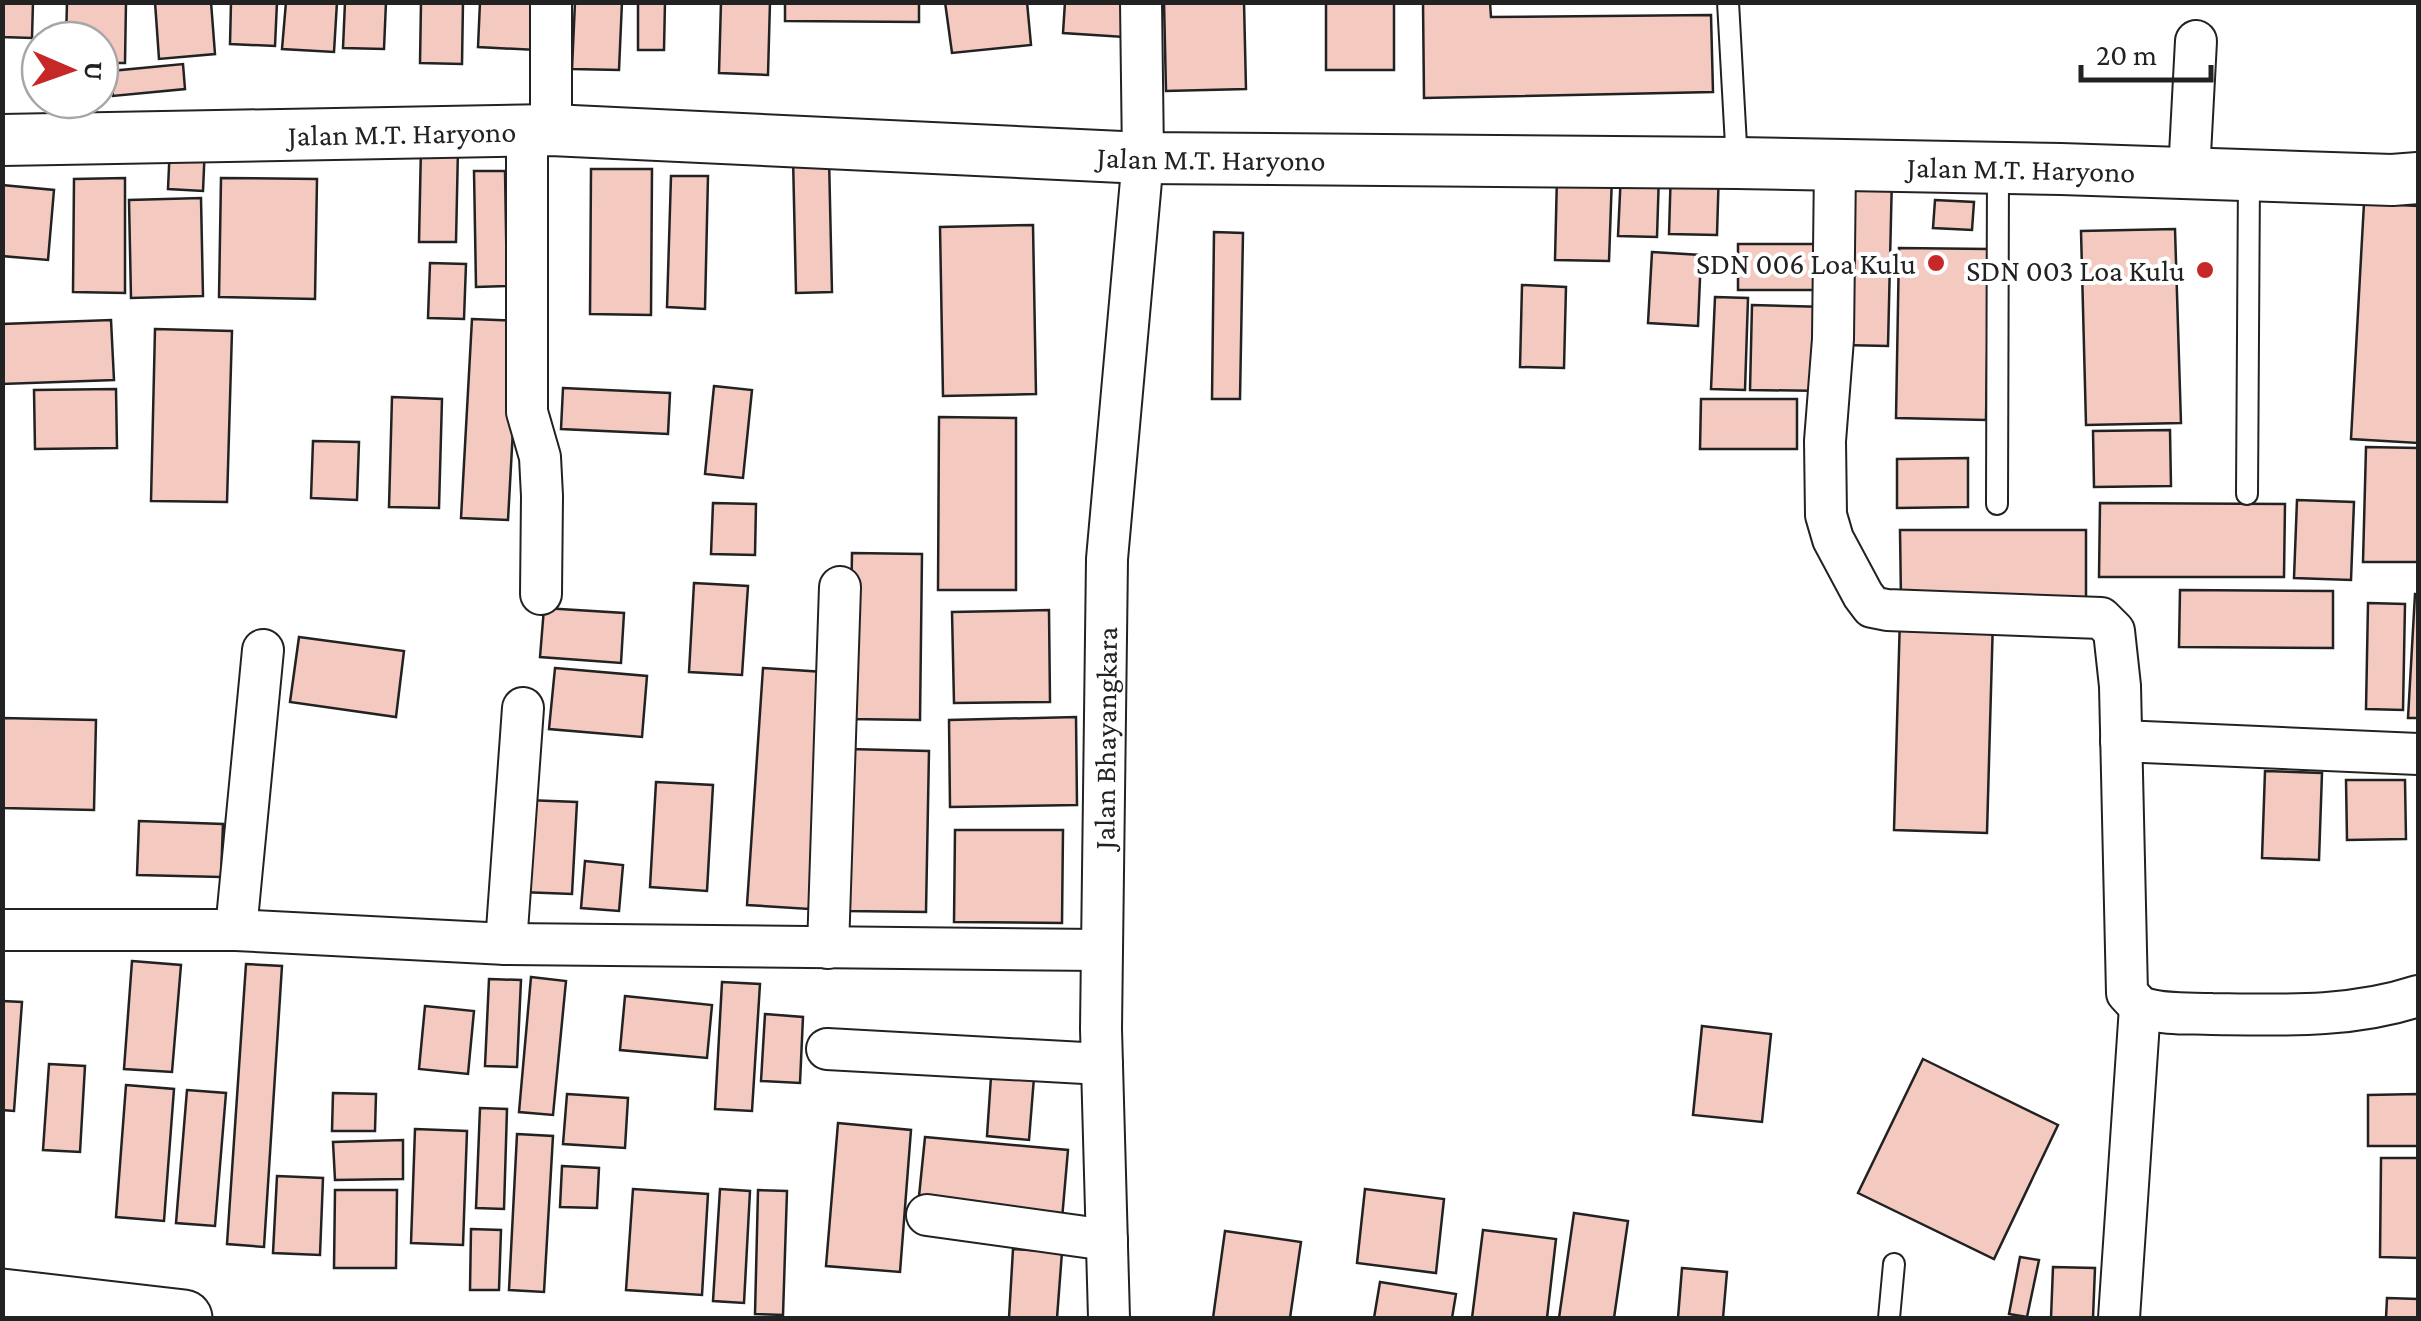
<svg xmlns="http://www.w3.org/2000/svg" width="2421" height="1321" font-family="'Crimson Pro',serif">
<rect width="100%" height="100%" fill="#fff"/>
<g fill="#f3c9c0" stroke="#222" stroke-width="2.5">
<path d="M2 2H33L32 38 2 37Z"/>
<path d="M67 2H126L125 63H100V40H66Z"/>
<path d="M155 2H211L215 54 159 59Z"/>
<path d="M231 2H277L275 46 230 44Z"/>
<path d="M286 2H337L334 52 282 49Z"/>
<path d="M345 2H386L384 49 343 48Z"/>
<path d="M421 2H463L462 64 420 63Z"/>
<path d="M480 2H539L537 50 478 47Z"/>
<path d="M575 2H622L619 70 572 69Z"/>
<path d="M638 2H665L664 50H638Z"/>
<path d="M721 2H770L768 75 719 73Z"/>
<path d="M785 2H919V22L785 21Z"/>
<path d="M945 2H1027L1031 45 952 53Z"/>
<path d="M1065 2H1126L1124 37 1063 33Z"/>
<path d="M1164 2H1244L1246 89 1166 91Z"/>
<rect x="1326" y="2" width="68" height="68"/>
<path d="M1423 2H1490L1491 17 1711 15 1713 92 1424 98Z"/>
<path d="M183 64 185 89 113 96 111 71Z"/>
<path d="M170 144 205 145 203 191 168 189Z"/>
<path d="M421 146 458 148 456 242H419Z"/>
<path d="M793 157H829L832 292 796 293Z"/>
<path d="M1671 167 1719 168 1717 235 1669 234Z"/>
<path d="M591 169H652L651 315 590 314Z"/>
<path d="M474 171H505L507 286 476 287Z"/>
<path d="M1621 172 1659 174 1657 237 1618 236Z"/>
<path d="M1557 175 1612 176 1609 261 1555 260Z"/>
<path d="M1846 175 1892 176 1888 346 1842 345Z"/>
<path d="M671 176H708L705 309 667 307Z"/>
<path d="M125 178V293L73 292 74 179Z"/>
<path d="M221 178 317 179 315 299 219 297Z"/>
<path d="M2 185 54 190 48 260 2 256Z"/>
<path d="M201 198 203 296 131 298 129 200Z"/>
<path d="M1935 200 1974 202 1972 230 1933 228Z"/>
<path d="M2364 203 2418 206V443L2351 439Z"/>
<path d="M1033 225 1036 394 943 396 940 227Z"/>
<path d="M2175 229 2181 423 2086 425 2081 231Z"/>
<path d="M1214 232 1243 233 1240 399H1212Z"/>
<rect x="1738" y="244" width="93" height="46"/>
<path d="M1899 248 1989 249 1986 420 1896 418Z"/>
<path d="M1652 252 1701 255 1698 326 1648 323Z"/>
<path d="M430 263 466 264 464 319 428 318Z"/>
<path d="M1522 285 1566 287 1564 368 1520 367Z"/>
<path d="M1715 297 1748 298 1745 390 1711 389Z"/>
<path d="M1752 305 1828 307 1826 391 1750 390Z"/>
<path d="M472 319 519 321 508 520 461 518Z"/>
<path d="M111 320 114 380 2 384V324Z"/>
<path d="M155 329 232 331 227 502 151 501Z"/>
<path d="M714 386 752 390 743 478 705 474Z"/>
<path d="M563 388 670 393 668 434 561 429Z"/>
<path d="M116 389 117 448 35 449 34 390Z"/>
<path d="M392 397 442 399 439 508 389 507Z"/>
<path d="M1701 399H1797V449H1700Z"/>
<path d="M939 417 1016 418V590H938Z"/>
<path d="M2170 430 2171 486 2094 487 2093 431Z"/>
<path d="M313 441 359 442 357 500 311 498Z"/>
<path d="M2366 447 2418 448V562H2363Z"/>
<path d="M1968 458V507L1897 508V459Z"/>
<path d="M2297 500 2354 502 2351 580 2294 578Z"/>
<path d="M713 503 756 504 755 555 711 554Z"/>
<path d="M2100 503 2285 504 2284 577H2099Z"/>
<path d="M1900 530H2086V600L1901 601Z"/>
<path d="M852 553 922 554 920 720 849 719Z"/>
<path d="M694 583 748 586 742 675 689 672Z"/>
<path d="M2180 590 2333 591V648L2179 647Z"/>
<path d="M2415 594H2418V718H2408Z"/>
<path d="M2368 603 2405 604 2403 710 2366 709Z"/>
<path d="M544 608 624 613 621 663 540 657Z"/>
<path d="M1049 610 1050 702 954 703 952 612Z"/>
<path d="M1900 616 1993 619 1987 833 1894 830Z"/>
<path d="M299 637 404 651 396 717 290 702Z"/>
<path d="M555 668 647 676 642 737 549 729Z"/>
<path d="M763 668 824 672 809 909 747 905Z"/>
<path d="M1076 717 1077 805 950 807 949 720Z"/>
<path d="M2 718 96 720 94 810 2 808Z"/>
<path d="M849 749 929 751 926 912 846 911Z"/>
<path d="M2265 771 2322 773 2319 860 2262 858Z"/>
<path d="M2346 780H2405L2406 839 2347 840Z"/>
<path d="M656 782 713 785 707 891 650 887Z"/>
<path d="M526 800 577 802 572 894 521 892Z"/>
<path d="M139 821 223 824 221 877 137 875Z"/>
<path d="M955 830H1063L1062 923 954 922Z"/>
<path d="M585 861 623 865 619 911 581 908Z"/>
<path d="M132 961 181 965 172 1072 124 1069Z"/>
<path d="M246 964 282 966 264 1247 227 1244Z"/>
<path d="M531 977 566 981 553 1115 519 1112Z"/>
<path d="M489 979 521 980 517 1067 485 1066Z"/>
<path d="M722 982 760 984 752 1111 715 1109Z"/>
<path d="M625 996 712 1005 707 1058 620 1050Z"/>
<path d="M2 1001 22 1002 14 1111 2 1110Z"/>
<path d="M425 1006 474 1011 468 1074 419 1069Z"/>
<path d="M765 1014 803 1017 800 1083 761 1081Z"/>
<path d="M1702 1026 1771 1034 1762 1122 1693 1115Z"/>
<path d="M1923 1059 2058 1125 1994 1259 1858 1193Z"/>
<path d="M992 1062 1035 1065 1029 1140 987 1136Z"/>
<path d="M49 1064 85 1066 80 1152 43 1150Z"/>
<path d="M126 1085 174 1089 164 1221 116 1217Z"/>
<path d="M187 1090 226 1093 215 1226 176 1223Z"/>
<path d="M333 1093 376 1094 375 1131H332Z"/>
<path d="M567 1094 628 1098 625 1148 563 1144Z"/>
<path d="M2418 1094V1146H2368V1095Z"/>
<path d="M480 1108 507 1109 504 1209 476 1208Z"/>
<path d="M838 1123 911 1130 900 1272 826 1266Z"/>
<path d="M415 1129 467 1131 463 1245 411 1243Z"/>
<path d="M517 1134 553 1136 544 1292 509 1290Z"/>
<path d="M925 1137 1068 1150 1062 1219 918 1206Z"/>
<path d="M403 1140V1179L335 1180 333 1142Z"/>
<path d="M2381 1158H2418V1258L2380 1257Z"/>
<path d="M562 1166 599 1168 597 1208 560 1207Z"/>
<path d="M277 1176 323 1178 320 1255 273 1253Z"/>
<path d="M633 1189 708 1194 702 1295 626 1290Z"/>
<path d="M720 1189 750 1191 744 1303 713 1301Z"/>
<path d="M1365 1189 1444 1199 1436 1273 1357 1263Z"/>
<path d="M335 1190H397L396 1268H334Z"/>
<path d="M758 1190 787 1191 783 1315 755 1314Z"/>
<path d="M1574 1213 1628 1221 1614 1318H1559Z"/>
<path d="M471 1229 501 1230 499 1290H470Z"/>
<path d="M1483 1230 1556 1239 1547 1318H1472Z"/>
<path d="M1225 1231 1301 1242 1290 1318H1213Z"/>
<path d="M1013 1249 1062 1252 1057 1318H1009Z"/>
<path d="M2020 1257 2039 1260 2027 1317 2009 1314Z"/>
<path d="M2053 1267 2095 1268 2093 1318H2051Z"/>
<path d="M1682 1268 1727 1272 1723 1318H1678Z"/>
<path d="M1380 1282 1456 1294 1452 1318H1374Z"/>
<path d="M2387 1298 2418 1299V1318H2386Z"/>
</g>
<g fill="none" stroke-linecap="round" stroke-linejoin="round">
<defs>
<g id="service">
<path d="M1728 2 1737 163"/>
<path d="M2247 494 2249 177"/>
<path d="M1997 504 1998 168"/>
<path d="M1889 1318 1894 1264"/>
</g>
<g id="minor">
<path d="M551 130V2"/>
<path d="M527 131V412L540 457 542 496 541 594"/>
<path d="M1835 165 1833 339 1825 441 1826 515 1833 539 1863 595 1872 607 1887 610 2101 618 2114 631 2120 686 2127 993C2132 998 2137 1005 2143 1008 2165 1015 2190 1013 2212 1014 2283 1015 2351 1018 2418 996"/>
<path d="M2189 173 2196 41"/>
<path d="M2121 741 2418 754"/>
<path d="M2 930H236L506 944 1101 950"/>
<path d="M236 930 263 650"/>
<path d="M506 944 523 708"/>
<path d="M828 948 840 587"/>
<path d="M827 1049 1102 1064"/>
<path d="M927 1215 1107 1240"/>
<path id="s1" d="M1109 1318 1101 1029 1107 559 1143 158 1141 2"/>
<path d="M2119 1318 2140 1007"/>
</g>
<g id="tertiary">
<path id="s2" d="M2 140 551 130 1143 158 1737 163 2061 169 2392 180 2418 178"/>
</g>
<path id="trunk" d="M2 1297 184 1318"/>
</defs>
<use href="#service" stroke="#222" stroke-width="24"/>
<use href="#minor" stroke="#222" stroke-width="44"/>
<use href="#tertiary" stroke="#222" stroke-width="54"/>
<use href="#trunk" stroke="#222" stroke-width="59"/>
<use href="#service" stroke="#fff" stroke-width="20"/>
<use href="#minor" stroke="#fff" stroke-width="40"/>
<use href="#tertiary" stroke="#fff" stroke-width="50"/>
<use href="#trunk" stroke="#fff" stroke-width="55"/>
</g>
<g fill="#c62828" stroke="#fff" stroke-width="4">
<circle cx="1936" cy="263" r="10"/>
<circle cx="2205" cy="270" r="10"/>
</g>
<g text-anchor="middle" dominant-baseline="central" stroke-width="8" stroke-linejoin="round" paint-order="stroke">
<g font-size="30" fill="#222" stroke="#fff">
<text stroke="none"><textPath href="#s2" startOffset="400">Jalan M.T. Haryono</textPath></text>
<text stroke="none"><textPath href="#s2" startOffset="1210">Jalan M.T. Haryono</textPath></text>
<text stroke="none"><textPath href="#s2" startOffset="2020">Jalan M.T. Haryono</textPath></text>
<text stroke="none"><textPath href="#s1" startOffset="580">Jalan Bhayangkara</textPath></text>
</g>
<g font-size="30" fill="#222" stroke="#fff" text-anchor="end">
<text x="1916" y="263">SDN 006 Loa Kulu</text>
<text x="2185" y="270">SDN 003 Loa Kulu</text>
</g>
</g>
<rect width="2421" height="1321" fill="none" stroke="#222222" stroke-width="10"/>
<g transform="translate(70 70) rotate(92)"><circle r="48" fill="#ffffff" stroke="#a7a7a7" stroke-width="2.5"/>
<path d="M0-8L18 38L0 25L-18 38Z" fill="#c62828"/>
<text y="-15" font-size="28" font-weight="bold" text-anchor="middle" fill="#222222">U</text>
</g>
<path d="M2081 65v15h130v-15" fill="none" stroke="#222222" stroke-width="5"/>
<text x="2096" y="65" font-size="30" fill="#222222" stroke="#ffffff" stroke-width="8" paint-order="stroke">20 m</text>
</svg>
